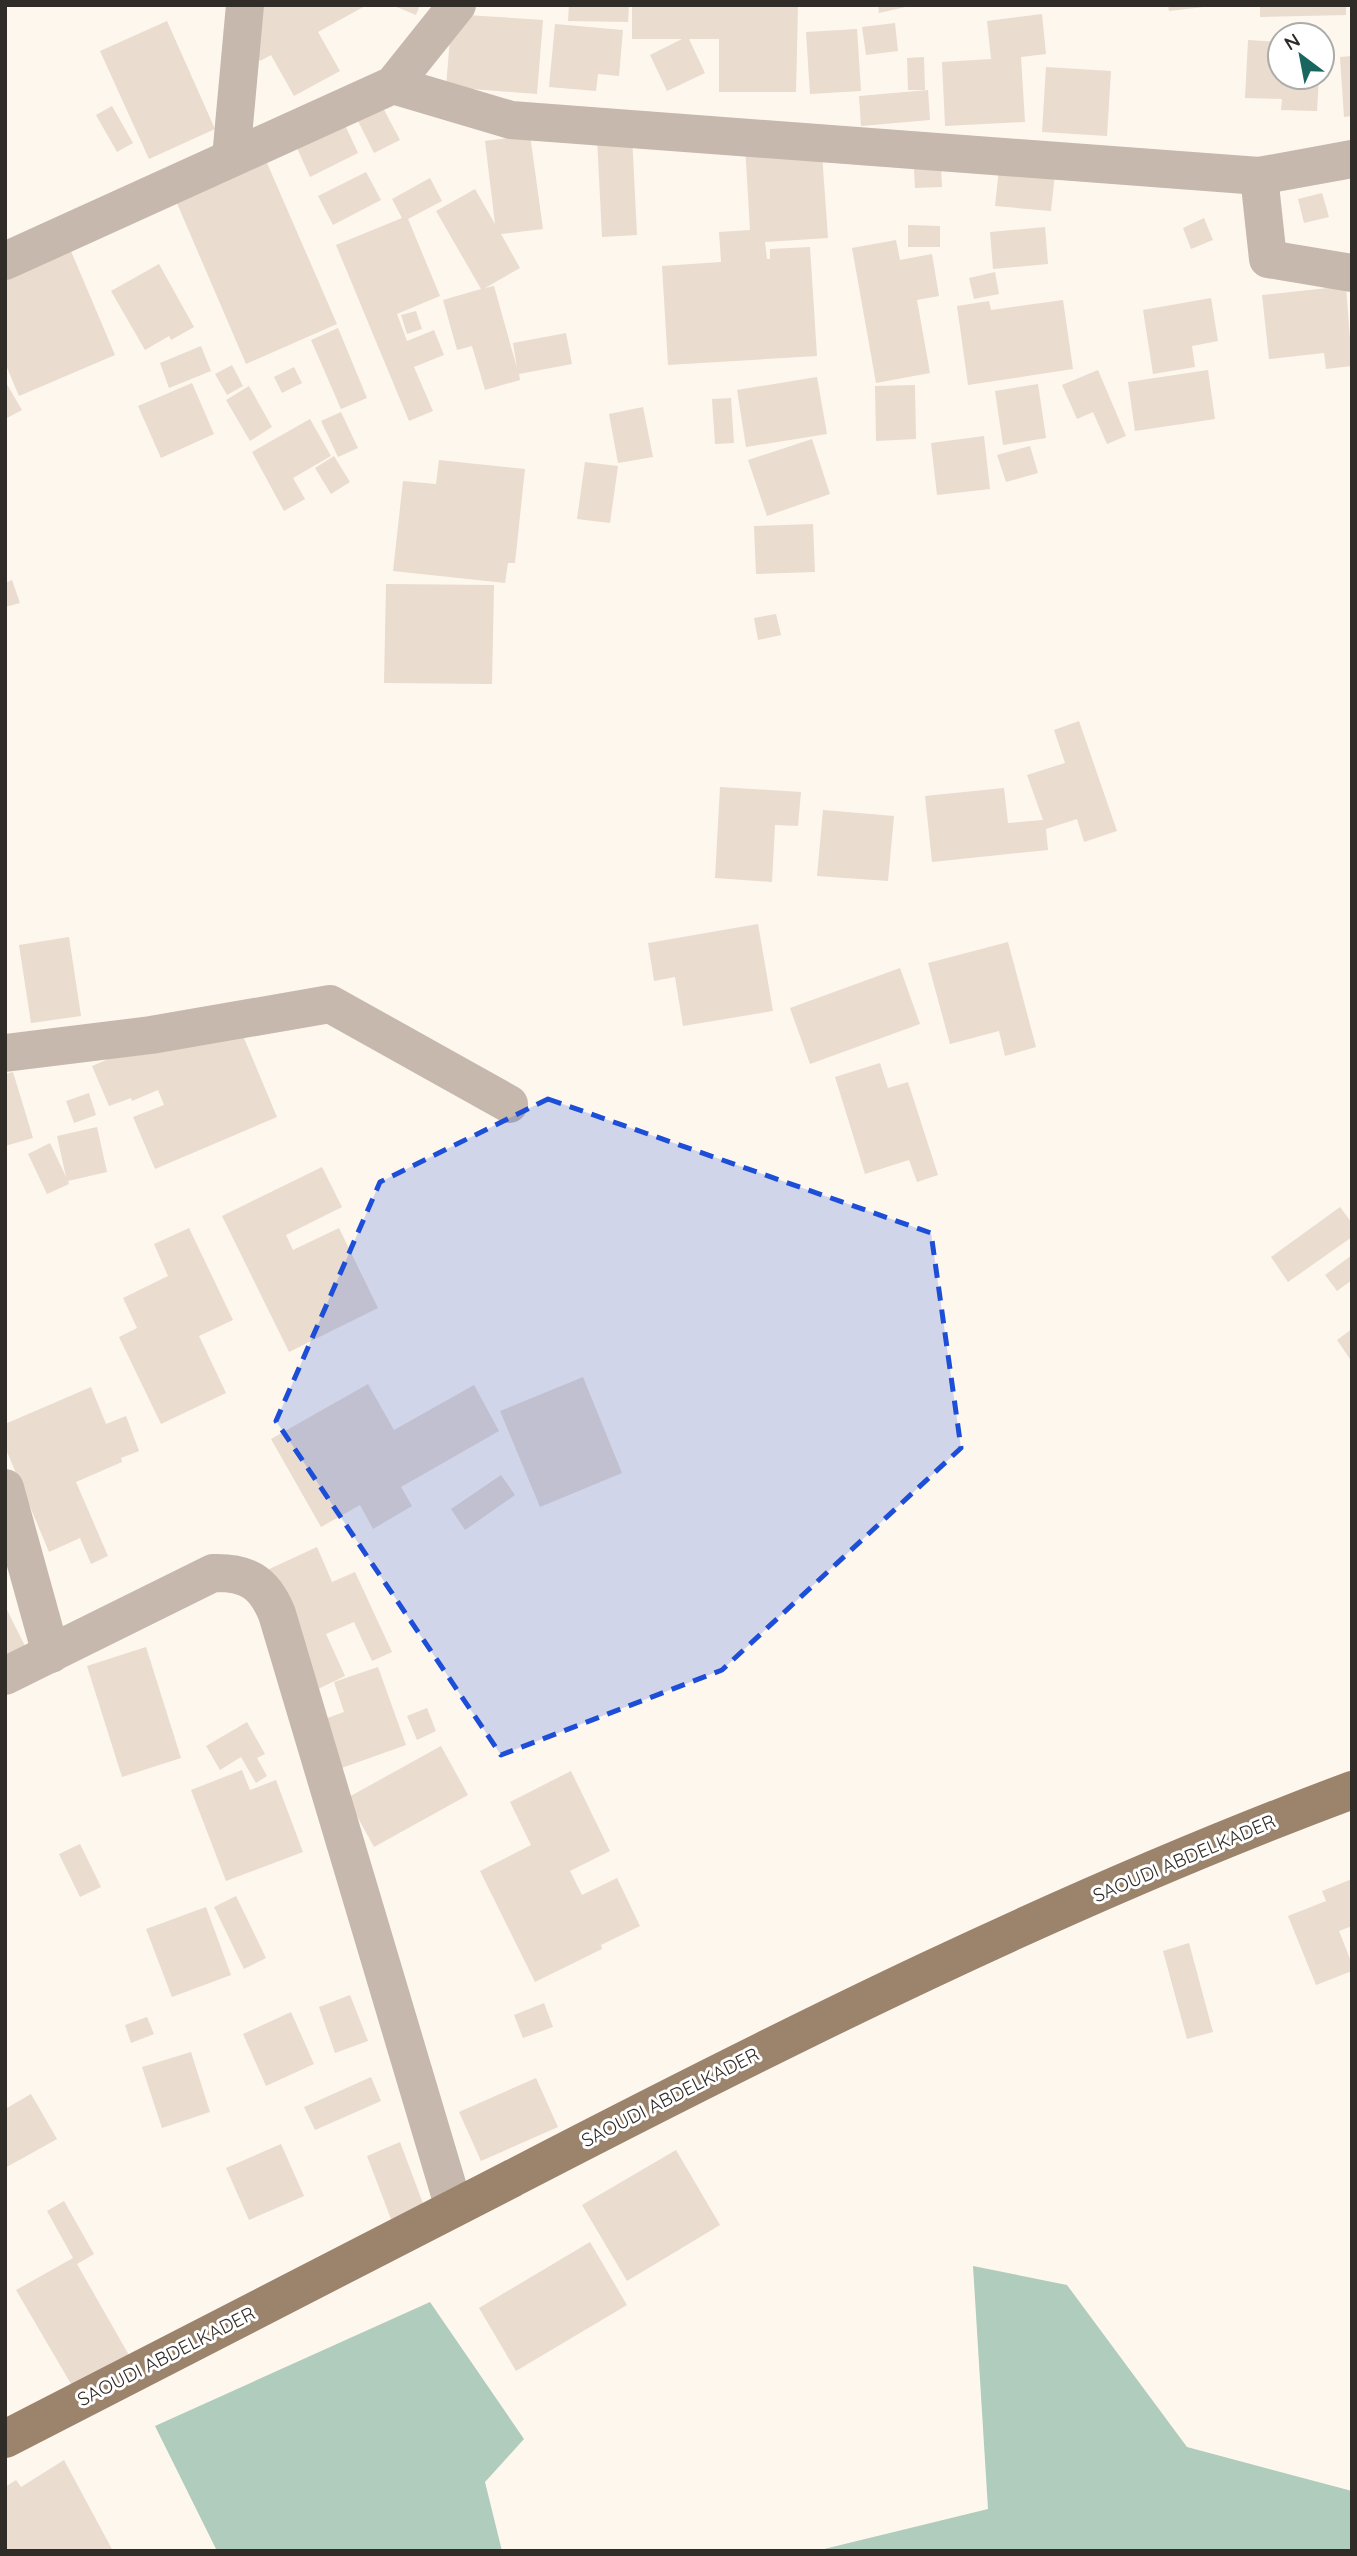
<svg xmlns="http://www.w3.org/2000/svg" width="1357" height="2556" font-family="Quicksand,sans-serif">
<rect width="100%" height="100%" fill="#fef7ee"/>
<g fill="#b0ccbd">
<path d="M973 2266 1067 2285 1187 2447 1352 2491V2551H816L988 2509Z"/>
<path d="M430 2302 524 2439 485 2482 502 2551H217L155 2426Z"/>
</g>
<g fill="#eadccf">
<path d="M244 5H367L318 32 340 71 294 96 271 55 260 61 232 12Z"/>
<path d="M392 5H420L416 15Z"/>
<path d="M569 5H629L628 22 568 21Z"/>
<path d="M632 5H798L796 92H719V39H689L705 73 667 91 650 55 682 39H632Z"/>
<path d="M878 5H910V6L879 13Z"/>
<path d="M1168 5H1203L1204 7 1169 11Z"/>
<path d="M1260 5H1346V15L1260 17Z"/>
<path d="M452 14 543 20 537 94 446 87Z"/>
<path d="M1042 14 1046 54 1021 57 1025 122 945 126 942 62 991 59 987 21Z"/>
<path d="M167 21 215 129 149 159 100 51Z"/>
<path d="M895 23 898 51 866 55 862 27Z"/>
<path d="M555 24 623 30 619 76 598 74 596 91 549 87Z"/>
<path d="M857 29 861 91 810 94 806 32Z"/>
<path d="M1248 40 1280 42V77H1319L1317 111 1281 110 1282 99 1245 98Z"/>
<path d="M1352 56V116L1344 117 1340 57Z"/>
<path d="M924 57 925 90H908L907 58Z"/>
<path d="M1046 67 1111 71 1107 136 1042 132Z"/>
<path d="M928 90 930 120 861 126 859 96Z"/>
<path d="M112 106 133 143 117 152 96 115Z"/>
<path d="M383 108 400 140 374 153 358 121Z"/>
<path d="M345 125 358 153 310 177 297 148Z"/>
<path d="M530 135 543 229 501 234 520 268 485 288 494 286 517 368 513 343 566 333 572 364 519 374 520 380 485 390 472 346 457 350 443 300 481 289 436 211 475 189 495 224 485 141Z"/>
<path d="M632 136 637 235 602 237 597 138Z"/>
<path d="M821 140 828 238 765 242 767 259H770V249L810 247 817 356 668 365 662 266 721 262 719 232 750 230 745 145Z"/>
<path d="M1000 159 1056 165 1051 211 995 206Z"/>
<path d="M267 163 337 324 246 364 176 201Z"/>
<path d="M941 167 942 187 915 188 914 169Z"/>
<path d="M366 172 381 200 333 225 318 196Z"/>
<path d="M430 178 442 201 408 219 440 296 397 314 407 341 434 330 444 355 414 367 433 411 409 421 336 245 402 218 392 199Z"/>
<path d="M1322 193 1329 217 1304 223 1298 199Z"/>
<path d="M1204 218 1213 240 1191 249 1183 228Z"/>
<path d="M908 225 940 226V247H908Z"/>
<path d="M1045 227 1048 264 993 269 990 232Z"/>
<path d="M896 240 900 260 932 254 939 296 917 300 930 373 876 383 852 248Z"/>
<path d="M68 244 115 355 19 396 5 363V271Z"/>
<path d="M159 264 194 327 171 340 169 336 145 350 111 291Z"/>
<path d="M995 272 999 294 974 299 969 278Z"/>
<path d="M1346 286 1352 366 1326 369 1324 353 1269 359 1262 295Z"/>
<path d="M1211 298 1218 341 1192 346 1195 367 1153 374 1143 310Z"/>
<path d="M1063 300 1073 369 968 385 957 306 989 301 991 310Z"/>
<path d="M416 311 422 329 407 334 401 315Z"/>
<path d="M338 328 367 398 341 409 311 340Z"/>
<path d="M201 346 211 371 169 388 160 363Z"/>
<path d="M232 365 243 386 227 395 215 374Z"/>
<path d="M294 367 302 383 282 393 274 377Z"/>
<path d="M1098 370 1126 436 1107 444 1093 412 1077 419 1062 385Z"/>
<path d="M1208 370 1215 419 1135 431 1128 382Z"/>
<path d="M817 377 827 434 746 447 737 390Z"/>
<path d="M5 381 22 410 5 419Z"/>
<path d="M192 383 214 434 161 458 138 406Z"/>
<path d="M1038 384 1046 438 1003 445 995 391Z"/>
<path d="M915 385 916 439 876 441 875 386Z"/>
<path d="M249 386 272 427 250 441 226 400Z"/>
<path d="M731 398 734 443 715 444 712 399Z"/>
<path d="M643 407 653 457 618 463 609 414Z"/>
<path d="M341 412 358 448 338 457 321 421Z"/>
<path d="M310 419 331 456 293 478 305 499 284 511 252 452Z"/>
<path d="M984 436 990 489 937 495 931 443Z"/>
<path d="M812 439 830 494 767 516 748 460Z"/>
<path d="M1030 446 1038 473 1006 482 997 455Z"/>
<path d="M334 456 350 482 331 494 315 468Z"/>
<path d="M439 460 525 469 515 563H508L505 583 393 571 403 481 436 484Z"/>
<path d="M585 462 618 466 610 523 577 519Z"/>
<path d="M813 524 815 572 756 574 754 526Z"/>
<path d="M12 580 20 603 5 607V583Z"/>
<path d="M386 584 494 585 492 684 384 683Z"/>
<path d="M776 614 781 635 758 640 754 618Z"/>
<path d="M1079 721 1117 831 1084 842 1077 819 1046 829 1048 850 932 862 925 796 1004 788 1008 823 1043 820 1027 775 1065 763 1054 730Z"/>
<path d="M720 787 801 792 798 826 775 825 772 882 715 878Z"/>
<path d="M823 810 894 816 888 881 817 876Z"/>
<path d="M758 924 773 1011 683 1026 675 977 654 981 648 943Z"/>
<path d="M69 937 81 1016 31 1023 19 945Z"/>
<path d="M1008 942 1036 1047 1005 1056 999 1031 950 1044 928 963Z"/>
<path d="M900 968 920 1024 810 1064 790 1008Z"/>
<path d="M231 1007 277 1117 155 1169 133 1117 164 1105 158 1090 132 1101 131 1098 109 1106 92 1066Z"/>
<path d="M880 1063 888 1088 908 1082 938 1175 917 1182 909 1160 865 1174 835 1077Z"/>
<path d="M13 1072 33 1138 5 1146V1074Z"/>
<path d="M89 1093 96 1115 74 1123 66 1101Z"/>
<path d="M97 1127 107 1172 68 1181 69 1184 47 1194 28 1154 50 1143 66 1177 57 1136Z"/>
<path d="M322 1167 342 1207 286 1235 293 1250 339 1228 378 1308 289 1352 222 1216Z"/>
<path d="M1340 1207 1352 1223V1237L1288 1282 1271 1257Z"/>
<path d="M189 1228 233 1320 199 1336 226 1393 161 1424 119 1337 137 1328 123 1298 168 1276 154 1244Z"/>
<path d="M1352 1255V1280L1337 1291 1325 1275Z"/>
<path d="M1352 1329V1357L1350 1359 1337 1340Z"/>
<path d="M583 1377 622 1473 540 1507 500 1411Z"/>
<path d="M368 1384 394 1430 474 1385 499 1431 401 1487 412 1506 373 1529 360 1505 321 1527 271 1439Z"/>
<path d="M91 1387 106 1424 126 1416 139 1451 121 1458 122 1462 76 1482 108 1556 91 1564 80 1538 49 1552 5 1447V1424Z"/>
<path d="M501 1475 515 1495 465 1530 451 1509Z"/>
<path d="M317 1547 332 1582 355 1572 392 1652 372 1661 354 1622 326 1634 345 1676 318 1689 265 1571Z"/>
<path d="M5 1606 25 1646 5 1655Z"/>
<path d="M146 1647 181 1758 122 1777 87 1666Z"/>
<path d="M378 1667 406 1745 336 1770 319 1721 344 1712 334 1682Z"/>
<path d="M427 1708 436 1731 417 1740 407 1716Z"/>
<path d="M247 1722 265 1754 257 1758 267 1776 256 1783 241 1757 220 1770 206 1746Z"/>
<path d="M441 1746 468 1795 374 1847 347 1798Z"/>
<path d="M242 1770 250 1790 276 1780 303 1852 226 1881 191 1790Z"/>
<path d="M571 1771 610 1851 570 1871 582 1895 617 1878 640 1926 601 1945 602 1949 535 1982 480 1871 531 1845 510 1802Z"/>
<path d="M80 1844 101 1887 80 1897 59 1854Z"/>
<path d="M1352 1879V1926L1339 1931 1352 1964V1971L1316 1985 1288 1916 1326 1901 1322 1891Z"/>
<path d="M236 1896 266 1958 244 1969 214 1907Z"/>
<path d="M206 1907 231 1975 172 1997 146 1929Z"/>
<path d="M1189 1943 1213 2032 1187 2039 1163 1951Z"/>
<path d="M350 1995 368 2041 335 2053 319 2007Z"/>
<path d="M544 2003 553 2027 523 2038 514 2015Z"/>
<path d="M291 2012 314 2064 266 2086 243 2034Z"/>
<path d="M147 2017 154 2034 131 2043 125 2025Z"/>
<path d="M191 2052 210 2112 162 2128 142 2067Z"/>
<path d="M371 2077 381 2101 315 2130 304 2107Z"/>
<path d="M536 2078 558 2127 481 2161 459 2112Z"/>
<path d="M31 2094 57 2139 5 2168V2109Z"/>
<path d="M400 2142 424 2206 391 2219 367 2156Z"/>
<path d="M281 2144 304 2196 249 2220 226 2168Z"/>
<path d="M676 2150 720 2225 627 2281 582 2205Z"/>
<path d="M64 2201 94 2254 77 2264 130 2357 74 2389 16 2290 73 2258 47 2211Z"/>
<path d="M590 2242 627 2305 516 2371 479 2308Z"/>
<path d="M64 2460 113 2551H5V2487L16 2480 21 2487Z"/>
</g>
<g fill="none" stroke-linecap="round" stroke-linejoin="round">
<g stroke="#c6b8ac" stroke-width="38">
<path d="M393 85 511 120 1259 176 1352 159"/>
<path d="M231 158 245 5"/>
<path d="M1259 176 1268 259 1352 273"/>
<path d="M5 261 393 85 457 5"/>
<path d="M5 1053 151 1035 330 1004 509 1104"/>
<path d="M5 1488 51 1654"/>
<path d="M5 1676 213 1573C247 1572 264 1582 277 1614L454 2208"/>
</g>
<path stroke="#9b836c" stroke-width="38" d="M5 2439C175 2352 344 2265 513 2178 787 2036 1063 1898 1352 1790"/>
</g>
<path fill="#1d4ed8" fill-opacity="0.2" stroke="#1d4ed8" stroke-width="5" stroke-dasharray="14 9" stroke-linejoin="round" d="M548 1099 931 1233 961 1448 722 1670 501 1755 276 1421 380 1182Z"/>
<g text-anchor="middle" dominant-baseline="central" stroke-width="6" stroke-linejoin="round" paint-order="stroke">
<g font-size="19" fill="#302c27" stroke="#fff">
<text transform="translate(1184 1858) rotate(-23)">SAOUDI ABDELKADER</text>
<text transform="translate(670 2097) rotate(-27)">SAOUDI ABDELKADER</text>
<text transform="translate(166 2356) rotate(-27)">SAOUDI ABDELKADER</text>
</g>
</g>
<rect width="1357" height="2556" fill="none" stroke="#302c27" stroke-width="14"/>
<g transform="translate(1301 56) rotate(328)"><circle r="33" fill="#ffffff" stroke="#acaba9" stroke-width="2"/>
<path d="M0-5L12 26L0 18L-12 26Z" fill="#196661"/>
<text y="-10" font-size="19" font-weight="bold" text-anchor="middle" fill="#302c27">N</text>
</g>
</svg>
